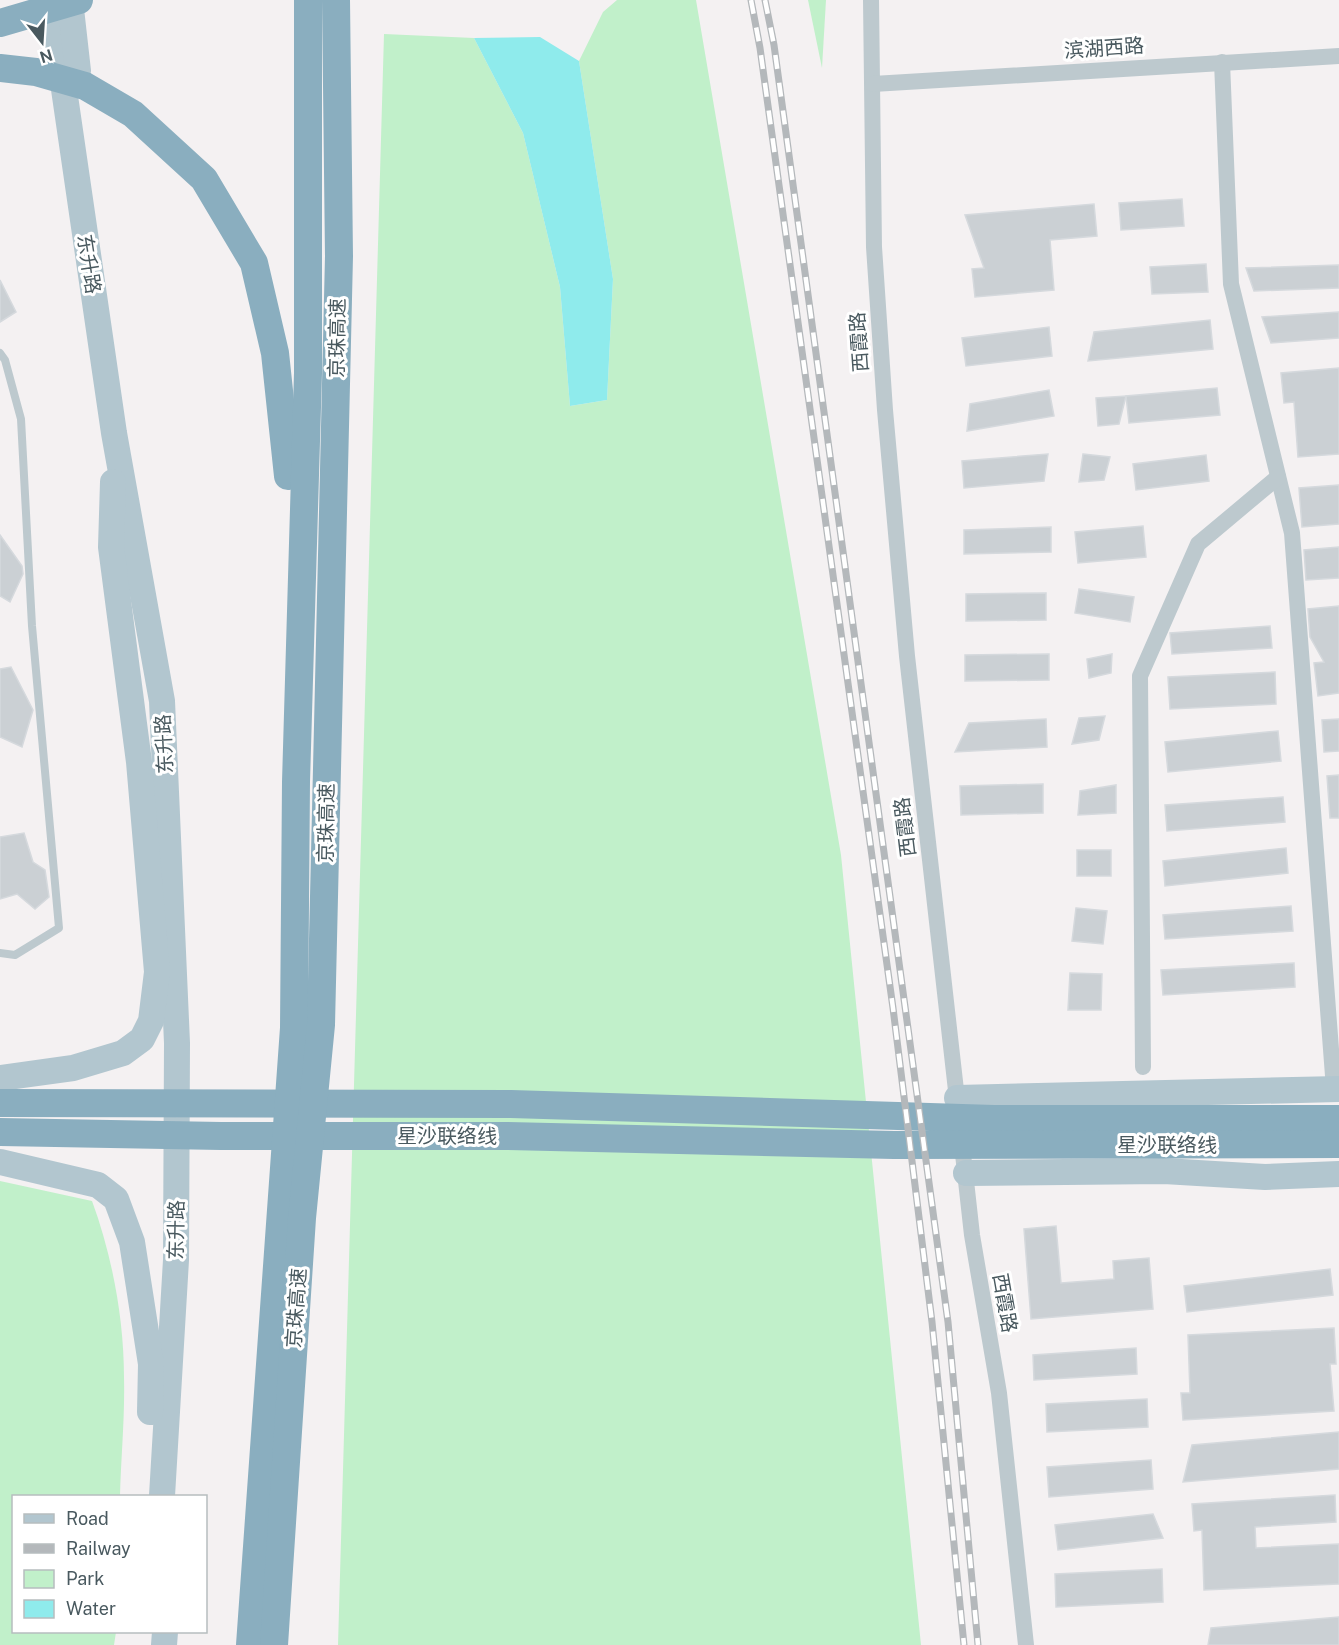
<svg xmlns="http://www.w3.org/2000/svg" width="1339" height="1645" font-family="'Public Sans','Noto Sans SC',sans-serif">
<rect width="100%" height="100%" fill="#f4f1f2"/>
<g fill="#c1f0ca">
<path d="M617 0H696L841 855 921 1645H338L384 34 474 38 523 133 560 287 570 406 607 400 613 279 579 61 603 12Z"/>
<path d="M808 0H826L822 68Z"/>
<path d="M0 1181 92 1201C112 1255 124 1319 124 1377 125 1417 121 1457 120 1496H14V1632H116L114 1645H0Z"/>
</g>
<path fill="#8febec" d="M540 37 579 61 613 279 607 400 570 406 560 287 523 133 474 38Z"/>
<g fill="#cbd0d4" stroke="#d5d9dd" stroke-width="1.5">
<path d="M1182 199 1184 226 1121 230 1119 203Z"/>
<path d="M1094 204 1097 236 1050 240 1054 290 975 297 972 269 984 268 965 215Z"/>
<path d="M1206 264 1208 292 1152 294 1150 267Z"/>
<path d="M1339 265V288L1254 291 1246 268Z"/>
<path d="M0 280 16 312 0 322Z"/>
<path d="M1339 312V338L1271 343 1262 317Z"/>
<path d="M1210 320 1213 349 1088 361 1094 332Z"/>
<path d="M1049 327 1052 356 966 366 962 338Z"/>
<path d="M1339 368V454L1298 457 1294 402 1284 403 1281 373Z"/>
<path d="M1217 388 1220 415 1129 423 1126 396Z"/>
<path d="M1049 390 1054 416 967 431 970 404Z"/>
<path d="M1126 396 1119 424 1098 426 1096 398Z"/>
<path d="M1048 454 1044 481 964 488 962 461Z"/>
<path d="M1083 454 1110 457 1104 480 1079 482Z"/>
<path d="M1206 455 1209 481 1136 490 1133 464Z"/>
<path d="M1339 485V524L1302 527 1299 488Z"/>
<path d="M1143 526 1146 557 1078 563 1075 532Z"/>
<path d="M1051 527V552L964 554V530Z"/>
<path d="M0 535 22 566 23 574 10 602 0 596Z"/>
<path d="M1339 547V578L1306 580 1304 550Z"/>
<path d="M1079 589 1134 597 1130 622 1075 613Z"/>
<path d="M1046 593V620L966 621V594Z"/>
<path d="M1339 606V693L1318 696 1314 663 1324 662 1310 637 1308 609Z"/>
<path d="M1270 626 1272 648 1172 654 1170 633Z"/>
<path d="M1049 654V680L965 681V655Z"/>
<path d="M1112 654 1111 673 1089 678 1087 659Z"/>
<path d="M11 667 33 710 22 747 0 737V669Z"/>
<path d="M1275 672 1276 704 1170 709 1168 677Z"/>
<path d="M1105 716 1099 740 1072 744 1079 718Z"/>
<path d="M1046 719 1047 747 955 752 969 723Z"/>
<path d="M1339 719V751L1324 752 1322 720Z"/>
<path d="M1278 731 1281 761 1168 772 1165 742Z"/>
<path d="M1339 775V818H1330L1327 776Z"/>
<path d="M1043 784V813L961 815 960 786Z"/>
<path d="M1116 785V813L1078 815 1080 791Z"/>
<path d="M1283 797 1285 822 1167 831 1165 805Z"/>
<path d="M24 833 33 862 45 870 49 897 35 909 17 894 0 899V837Z"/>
<path d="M1286 848 1288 873 1165 886 1163 861Z"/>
<rect x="1077" y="850" width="34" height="26"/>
<path d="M1291 906 1293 931 1165 939 1163 915Z"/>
<path d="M1076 908 1107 911 1103 944 1072 941Z"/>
<path d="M1294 963 1295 987 1163 995 1161 970Z"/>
<path d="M1070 973 1102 974 1101 1010H1068Z"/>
<path d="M1056 1226 1061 1283 1114 1279 1113 1261 1149 1258 1153 1309 1031 1319 1024 1229Z"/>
<path d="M1330 1269 1333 1295 1187 1312 1184 1286Z"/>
<path d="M1334 1328 1336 1364H1330L1334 1411 1183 1420 1181 1393H1190L1188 1335Z"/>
<path d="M1136 1348 1137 1374 1034 1380 1033 1355Z"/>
<path d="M1147 1399 1148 1427 1047 1432 1046 1404Z"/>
<path d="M1339 1432V1469L1183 1482 1192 1445Z"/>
<path d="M1151 1460 1153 1489 1049 1497 1047 1467Z"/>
<path d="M1335 1495 1336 1522 1255 1527 1256 1548 1339 1544V1584L1204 1590 1202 1530 1194 1531 1192 1504Z"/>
<path d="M1153 1514 1163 1538 1058 1550 1055 1525Z"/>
<path d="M1162 1569 1163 1602 1056 1607 1055 1574Z"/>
<path d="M1339 1617V1645H1208L1211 1628Z"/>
</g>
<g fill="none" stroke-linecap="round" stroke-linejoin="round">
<path stroke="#bdc9ce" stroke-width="8" d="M0 353 5 360 21 419 32 626 59 928 15 955 0 953"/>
<g stroke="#bdc9ce" stroke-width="16">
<path d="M871 0 874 247 885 410 907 656 958 1108"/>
<path d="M1222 62 1231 284 1292 533 1334 1089"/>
<path d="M873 84 1339 56"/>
<path d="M1143 1067 1140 676 1198 544 1278 477"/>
<path d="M961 1136 972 1235 999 1393 1026 1645"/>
</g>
<g stroke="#b2c6cf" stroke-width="26">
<path d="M51 0 114 433 162 701 177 1043 176 1260 162 1496"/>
<path d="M70 0 78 71"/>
<path d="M0 1078 73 1068 123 1053 142 1039 151 1021 157 972 139 762 111 547 113 482"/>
<path d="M957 1098 1339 1089"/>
<path d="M0 1162 98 1185 116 1199 132 1242 151 1364 150 1412"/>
<path d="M966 1173 1164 1171 1265 1177 1339 1174"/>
<path d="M164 1645 165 1632"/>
</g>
<g stroke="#8aaebf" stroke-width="28">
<path d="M0 23 79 0"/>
<path d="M0 68 36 72 85 86 133 114 204 179 254 263 275 353 288 476"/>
<path d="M0 1103 511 1104 994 1119H1339"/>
<path d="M0 1132 221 1136H508L894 1145 1339 1144"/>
<path d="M250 1645 294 1028 296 782 308 373V0"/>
<path d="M274 1645 302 1218 321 1025 339 256 336 0"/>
</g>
<defs>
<g id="rail">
<path d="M751 0 760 48 893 1008 932 1322 964 1645"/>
<path d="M765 0 774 45 948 1322 978 1645"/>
</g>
</defs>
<use href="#rail" stroke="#b4b8bb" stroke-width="7"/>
<use href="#rail" stroke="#fff" stroke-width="4.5" stroke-dasharray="14" stroke-linecap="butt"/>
</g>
<g text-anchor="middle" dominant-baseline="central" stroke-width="6" stroke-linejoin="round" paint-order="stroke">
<g font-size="20" fill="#49595f" stroke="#fff">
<text transform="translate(1104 48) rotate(-4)">滨湖西路</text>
<text transform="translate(89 264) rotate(81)">东升路</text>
<text transform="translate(337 338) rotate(-89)">京珠高速</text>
<text transform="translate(859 342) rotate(-94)">西霞路</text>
<text transform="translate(164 744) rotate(-93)">东升路</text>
<text transform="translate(326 823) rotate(-89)">京珠高速</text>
<text transform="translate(905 827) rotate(-97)">西霞路</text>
<text x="447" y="1136">星沙联络线</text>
<text x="1167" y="1145">星沙联络线</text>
<text transform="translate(176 1230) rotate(-89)">东升路</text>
<text transform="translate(1005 1303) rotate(80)">西霞路</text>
<text transform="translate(296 1308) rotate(-86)">京珠高速</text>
</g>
</g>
<rect x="12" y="1495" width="195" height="138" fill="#ffffff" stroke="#b6bdbf" stroke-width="1.5"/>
<rect x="24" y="1514" width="30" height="9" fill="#b2c6cf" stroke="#b6bdbf" stroke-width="1.5"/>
<text x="66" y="1525" font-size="18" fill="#49595f">Road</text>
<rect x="24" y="1544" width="30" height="9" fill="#b4b8bb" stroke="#b6bdbf" stroke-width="1.5"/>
<text x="66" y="1555" font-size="18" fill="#49595f">Railway</text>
<rect x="24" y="1570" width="30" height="18" fill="#c1f0ca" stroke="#b6bdbf" stroke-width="1.5"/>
<text x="66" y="1585" font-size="18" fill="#49595f">Park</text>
<rect x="24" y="1600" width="30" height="18" fill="#8febec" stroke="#b6bdbf" stroke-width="1.5"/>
<text x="66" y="1615" font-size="18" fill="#49595f">Water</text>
<g transform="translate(42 42) rotate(163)" stroke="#ffffff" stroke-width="4.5" paint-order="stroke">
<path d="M0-4.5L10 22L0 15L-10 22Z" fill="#49595f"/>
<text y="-9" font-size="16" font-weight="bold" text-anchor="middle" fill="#49595f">N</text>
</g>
</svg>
